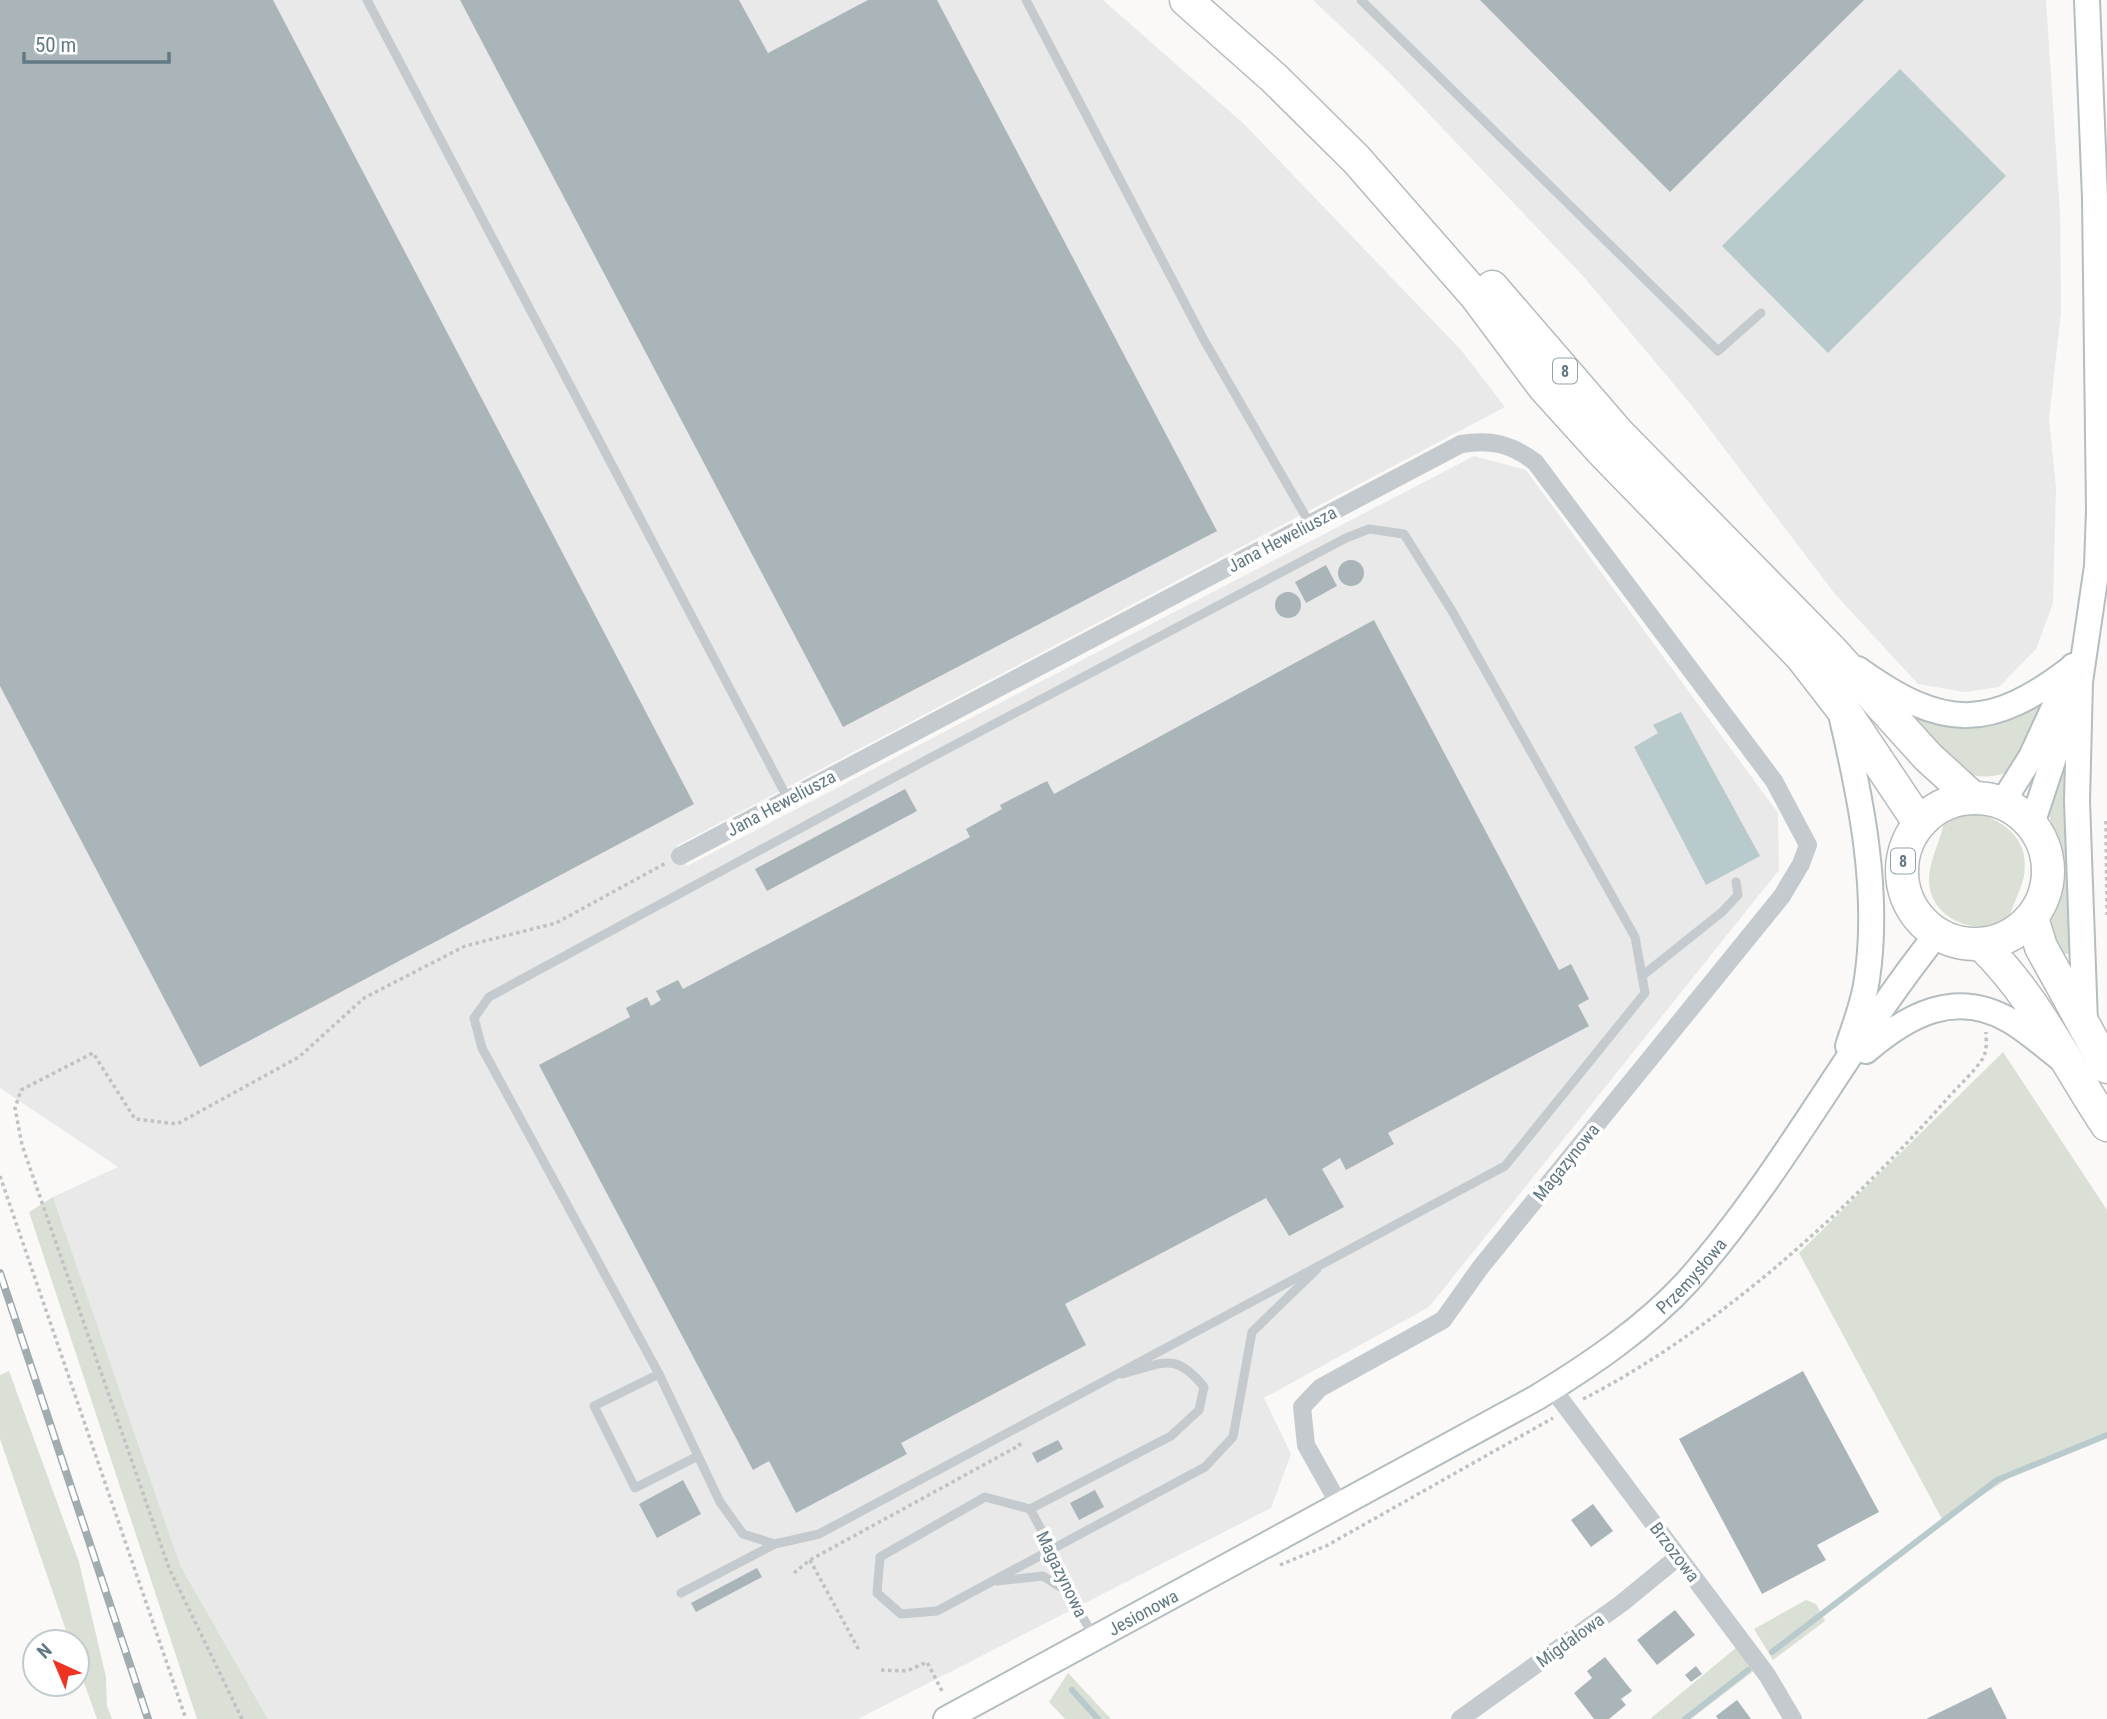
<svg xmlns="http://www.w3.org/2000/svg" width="2107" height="1719" font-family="'Roboto Condensed',sans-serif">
<rect width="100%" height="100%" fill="#faf9f7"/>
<g fill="#e8e9e8">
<path d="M0 0H1103L1245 125 1461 350 1505 407 676 846 687 866 1474 456 1526 470 1778 813 1779 870 1429 1307 1264 1398 1291 1454 1271 1508 858 1719H268L180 1565 53 1197 118 1167 0 1088Z"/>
<path d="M1313 0H2046L2060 213 2061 312 2049 419 2056 487 2053 603 2036 649 1999 687 1965 692 1918 684 1835 594 1692 406 1584 277 1389 72Z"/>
</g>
<g fill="#dbe0d6">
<path d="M2044 700 2011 771C1957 792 1940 749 1908 713 1963 720 1995 734 2044 700Z"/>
<path d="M2072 736 2073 953 2059 955 2049 911 2057 898 2066 869 2047 809Z"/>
<path d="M1977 813C2007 822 2030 841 2024 876 2021 890 2013 904 2009 918 1980 938 1931 921 1929 882 1928 863 1940 842 1944 823L1959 815Z"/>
<path d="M2003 1052 2107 1210V1435L2018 1472 1943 1521 1799 1253Z"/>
<path d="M53 1197 180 1565 268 1719H197L29 1212Z"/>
<path d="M9 1371 79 1562 106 1677 107 1706 112 1719H97L77 1663V1642H70L0 1439V1375Z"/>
<path d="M1806 1600 1816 1604 1825 1621 1773 1660 1754 1629Z"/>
<path d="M1737 1647 1755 1670 1691 1719H1650Z"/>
<path d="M1068 1673 1111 1719H1065L1049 1702Z"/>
</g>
<g fill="#b9cacc">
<path d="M1900 69 2006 176 1828 353 1722 246Z"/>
<path d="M1681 712 1760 856 1706 885 1634 747 1658 733 1653 725Z"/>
</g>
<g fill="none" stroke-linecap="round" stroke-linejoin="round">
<g stroke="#b9cacc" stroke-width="6">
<path d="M1772 1652 1997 1480 2107 1435"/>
<path d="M1072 1690 1098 1719"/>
<path d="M1685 1719 1748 1670"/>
</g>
</g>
<g fill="#a9b5b9">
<path d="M0 0H273L694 804 200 1067 0 686Z"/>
<path d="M460 0H739L768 53 868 0H937L1217 531 843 727Z"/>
<path d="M1480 0H1864L1670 192Z"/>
<circle cx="1351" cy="573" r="13"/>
<path d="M1326 565 1337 586 1306 603 1295 582Z"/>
<circle cx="1288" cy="605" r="13"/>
<path d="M1374 620 1559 970 1571 964 1589 999 1578 1005 1589 1026 1388 1133 1394 1144 1346 1170 1340 1158 1322 1169 1344 1207 1289 1236 1266 1198 1065 1304 1086 1345 901 1443 907 1454 796 1513 769 1461 753 1470 539 1065 630 1017 626 1008 647 997 651 1006 661 1000 656 991 678 980 683 989 970 837 966 829 1002 809 1000 805 1047 781 1054 794Z"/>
<path d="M905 789 917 811 767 891 755 869Z"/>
<path d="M1803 1371 1879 1512 1817 1545 1826 1560 1762 1594 1679 1439Z"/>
<path d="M1058 1440 1063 1449 1037 1463 1032 1453Z"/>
<path d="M683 1480 701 1514 657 1538 639 1504Z"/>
<path d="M1095 1490 1104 1507 1079 1520 1070 1503Z"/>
<path d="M1593 1504 1613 1531 1591 1547 1571 1520Z"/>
<path d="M757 1568 762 1577 696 1612 691 1603Z"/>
<path d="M1675 1610 1695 1635 1657 1665 1637 1640Z"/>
<path d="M1605 1657 1632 1691 1621 1699 1626 1705 1609 1719H1594L1574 1693 1592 1678 1587 1671Z"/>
<path d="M1696 1666 1702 1674 1691 1682 1685 1675Z"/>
<path d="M1991 1687 2007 1719H1926L1971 1697Z"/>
<path d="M1737 1700 1751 1719H1718L1716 1716Z"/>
</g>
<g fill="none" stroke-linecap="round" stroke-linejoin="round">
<defs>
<g id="secondary">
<path d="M1858 669C1944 731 1990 731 2074 666"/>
<path d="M1841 714C1861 799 1880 891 1867 979 1864 1003 1855 1024 1848 1046"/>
<path d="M2002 803 2031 757 2073 666"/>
<path d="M2032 824 2070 709"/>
<path d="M2085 1023 2077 801 2080 682 2097 566 2099 511 2095 198 2087 0"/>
<path d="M1866 1051C1908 1015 1955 989 2009 1020 2027 1030 2044 1046 2061 1059"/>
<path id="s1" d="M946 1719 1536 1398C1590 1365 1645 1328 1688 1281 1783 1174 1848 1045 1937 934"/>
</g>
<g id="highway">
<path d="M1186 0 1274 78 1356 159 1476 296 1544 387 1601 450 1801 656 1849 718 1916 818V827"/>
<path d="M1492 287 1618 433 1831 650 1928 757 1973 798"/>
<circle cx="1975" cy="871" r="73"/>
<path d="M2032 918 2041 947 2107 1067"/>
<path d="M1982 945C2035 996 2066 1064 2107 1125"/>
</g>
</defs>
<use href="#secondary" stroke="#b4bdc0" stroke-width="28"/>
<use href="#highway" stroke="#b5bbbe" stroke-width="35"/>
<g stroke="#bec2c4" stroke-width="3.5" stroke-dasharray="3.5 3.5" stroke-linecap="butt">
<path d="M2106 821 2107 915"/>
<path d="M0 1176 186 1719"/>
<path d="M1583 1399C1715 1332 1850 1209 1948 1098 1956 1088 1983 1064 1985 1053 1987 1047 1986 1038 1986 1032"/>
<path d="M810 1560 860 1652"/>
<path d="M1280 1565 1326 1546 1553 1418"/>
<path d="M794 1573 810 1560 1020 1445 1018 1442"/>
<path d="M881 1670 907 1671 927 1662 942 1691"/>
<path d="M242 1719 169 1568 22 1145 15 1108 21 1090 93 1053 135 1119 177 1124 299 1057 364 998 465 946 556 923 666 863"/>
</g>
<g stroke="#c4cacd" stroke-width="9">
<path d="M367 0 788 799"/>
<path d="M1026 0 1204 340 1310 524"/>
<path d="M1361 0 1718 351 1761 313"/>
<path d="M1642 976 1722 912 1738 895 1736 882"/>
<path d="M659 1374 594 1406 635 1488 698 1456"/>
<path d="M1122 1374C1163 1364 1174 1350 1204 1387L1199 1410 1171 1436 1030 1509 985 1497 880 1557 877 1593 901 1614 937 1611 1205 1467 1233 1437 1252 1332 1317 1269"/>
<path d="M1030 1509 1052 1549 1068 1592 1093 1635"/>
<path d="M997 1581 1043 1576 1068 1592"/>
<path d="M681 1593 775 1544 819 1534 1505 1166 1645 993 1635 937 1452 611 1404 534 1369 529 1346 538 930 758 489 997 474 1018 482 1048 659 1374 720 1502 743 1534 775 1544"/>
</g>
<g stroke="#c4cacd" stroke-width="18">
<path d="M680 856 1461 444C1491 439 1511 444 1535 462L1774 781 1808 845 1801 864 1782 896 1480 1268 1443 1320 1320 1388 1302 1407 1306 1445 1339 1504"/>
<path d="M1552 1388 1767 1675 1793 1719"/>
<path d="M1460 1719 1622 1603 1678 1557"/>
</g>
<use href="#secondary" stroke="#fff" stroke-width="24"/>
<use href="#highway" stroke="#fff" stroke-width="32"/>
<defs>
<path id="rail" d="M0 1273 148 1719"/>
</defs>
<use href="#rail" stroke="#a1acb0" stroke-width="8"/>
<use href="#rail" stroke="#fff" stroke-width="5" stroke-dasharray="16" stroke-linecap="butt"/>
</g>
<g text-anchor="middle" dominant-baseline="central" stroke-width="7" stroke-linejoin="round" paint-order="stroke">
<g fill="#fff" stroke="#92a2a9" stroke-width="2">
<rect x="1553" y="358.5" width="24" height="25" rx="5"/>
<rect x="1891" y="848.5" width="24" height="25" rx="5"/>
</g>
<g font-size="16" font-weight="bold" fill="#637a84">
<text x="1565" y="371">8</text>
<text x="1903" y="861">8</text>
</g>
<g font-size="18" fill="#637a84" stroke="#fff">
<text transform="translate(1282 539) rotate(-28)">Jana Heweliusza</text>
<text transform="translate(781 803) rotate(-28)">Jana Heweliusza</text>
<text transform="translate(1566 1162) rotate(-51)">Magazynowa</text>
<text stroke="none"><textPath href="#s1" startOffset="870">Przemysłowa</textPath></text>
<text transform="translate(1675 1552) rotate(53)">Brzozowa</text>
<text transform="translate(1062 1574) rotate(64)">Magazynowa</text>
<text stroke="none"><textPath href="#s1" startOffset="224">Jesionowa</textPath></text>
<text transform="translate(1570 1640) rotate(-36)">Migdałowa</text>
</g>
</g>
<g transform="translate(56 1663) rotate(316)"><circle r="33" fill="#ffffff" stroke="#c1cace" stroke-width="2"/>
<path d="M0-5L12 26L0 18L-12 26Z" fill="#ef3322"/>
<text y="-10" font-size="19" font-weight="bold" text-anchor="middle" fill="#637a84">N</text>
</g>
<path d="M24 52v10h145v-10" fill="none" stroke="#637a84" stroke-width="3.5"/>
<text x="35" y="52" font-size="21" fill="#637a84" stroke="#ffffff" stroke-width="5" paint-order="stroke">50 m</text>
</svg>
